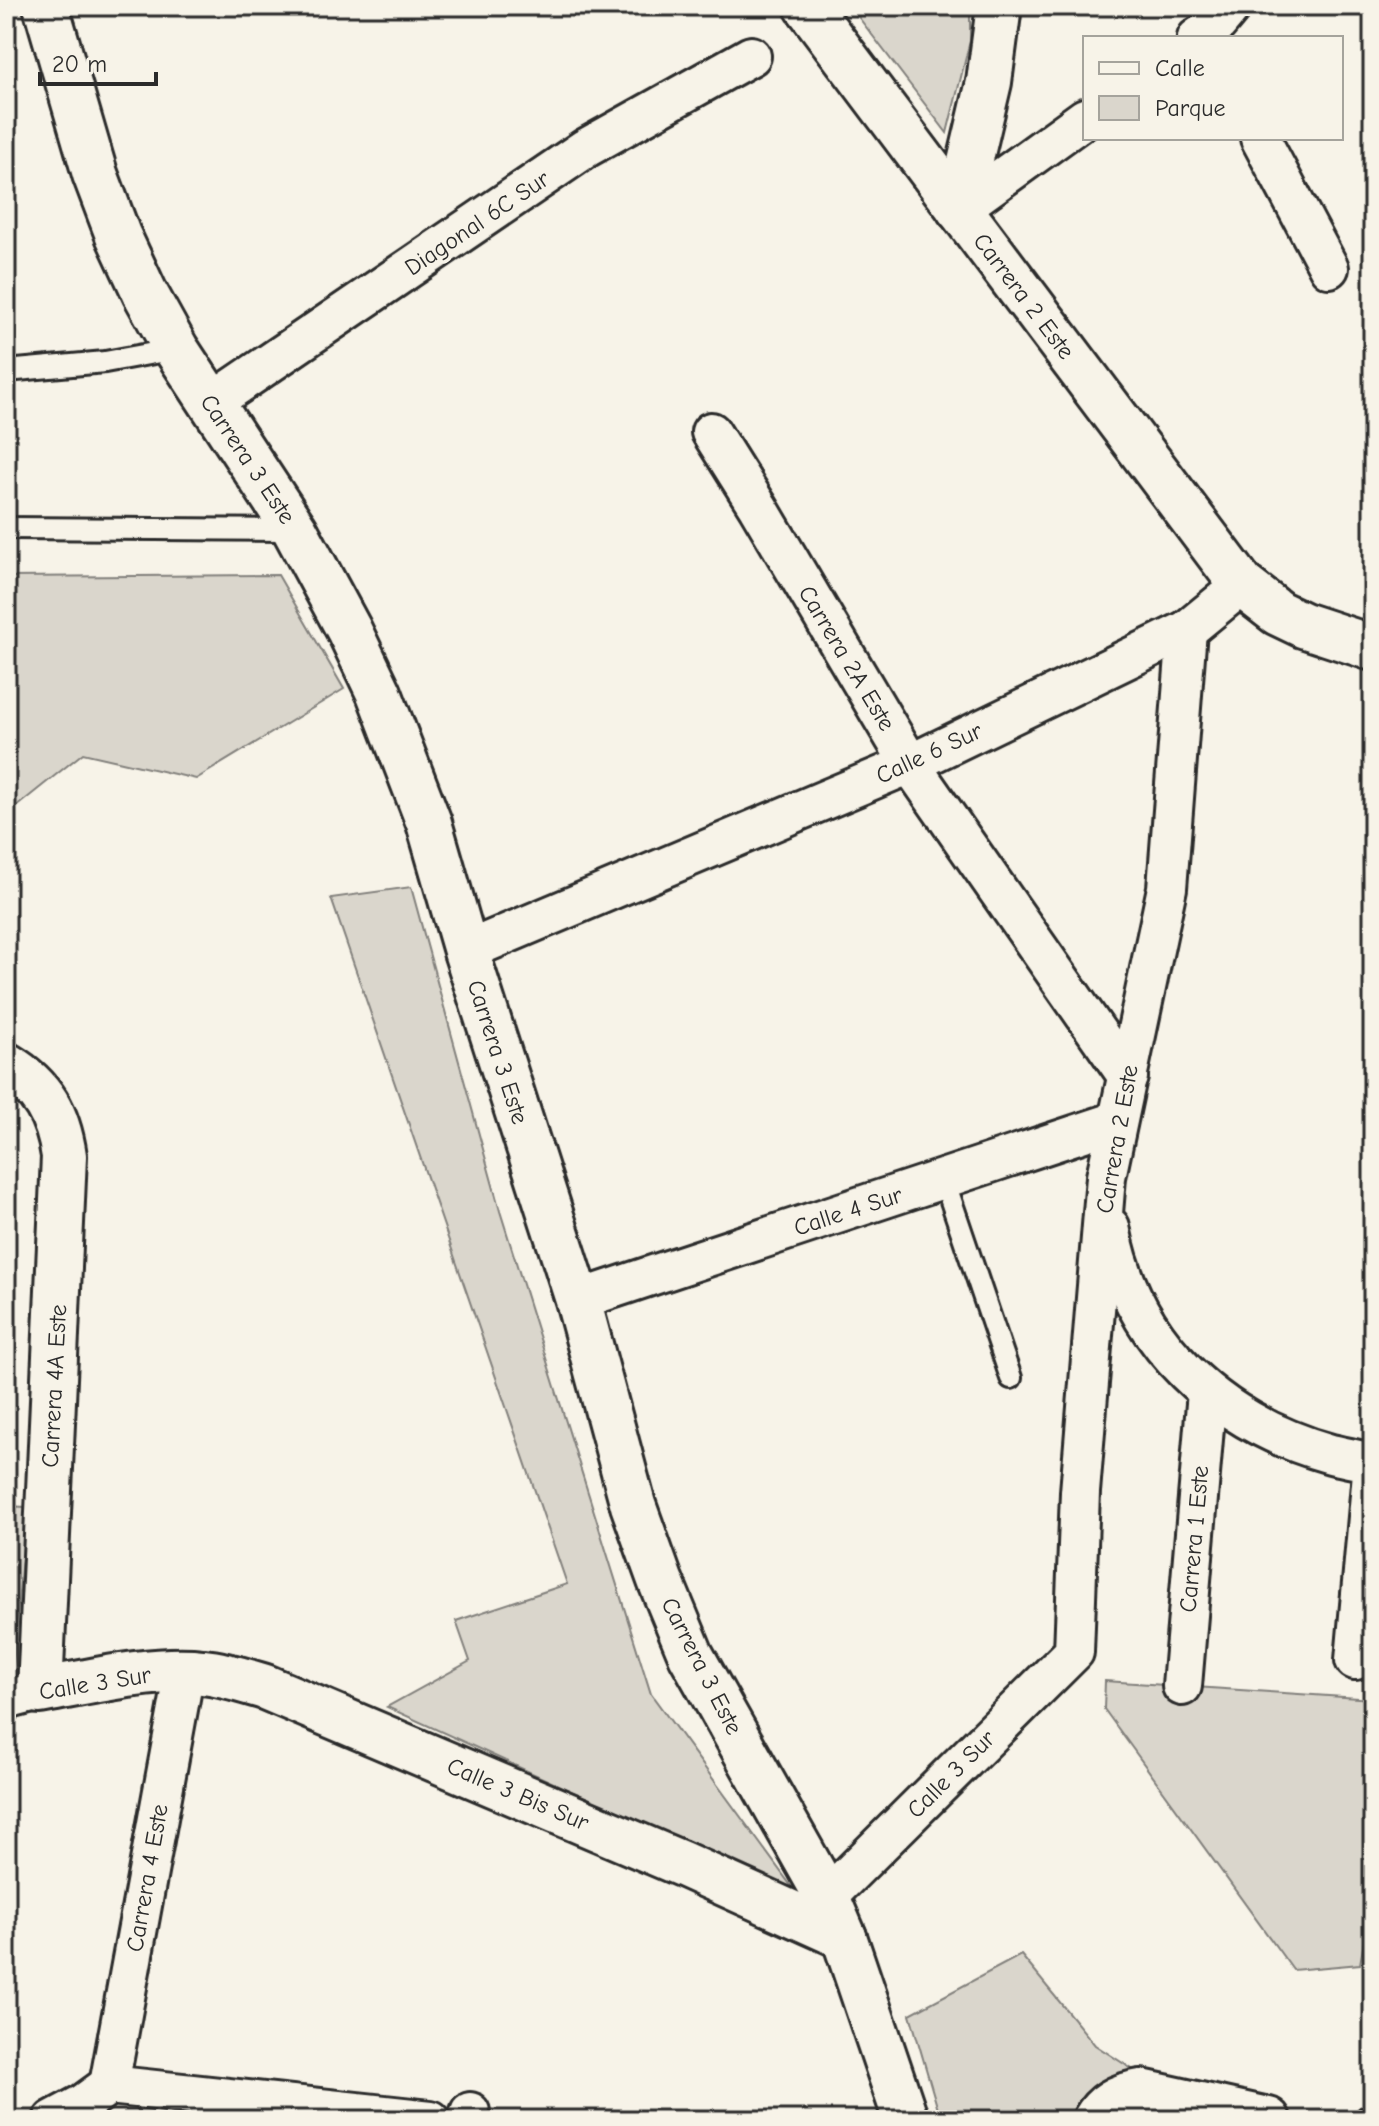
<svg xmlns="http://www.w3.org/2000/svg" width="1379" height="2126" font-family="'Comic Neue',sans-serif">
<rect width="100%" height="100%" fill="#f7f3e8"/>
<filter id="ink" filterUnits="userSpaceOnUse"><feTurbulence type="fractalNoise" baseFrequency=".0125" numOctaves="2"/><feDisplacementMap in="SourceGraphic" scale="16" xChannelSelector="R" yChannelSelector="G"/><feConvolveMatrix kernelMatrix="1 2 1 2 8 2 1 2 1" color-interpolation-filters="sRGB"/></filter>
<g filter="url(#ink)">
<g fill="#dad6cc" stroke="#82807c" stroke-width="2">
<path d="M850 6H970V41L947 133Z"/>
<path d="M278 575 344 689 196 779 83 753 6 815V577Z"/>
<path d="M411 887 500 1211 651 1694 797 1894 387 1707 470 1661 456 1621 567 1584 331 898Z"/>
<path d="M6 1506 26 1507 12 1679 6 1680Z"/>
<path d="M1105 1681 1373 1699V1892L1360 1964 1293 1970 1104 1709Z"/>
<path d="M1021 1955 1095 2045 1135 2071C1098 2082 1088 2084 1069 2120H941L910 2014Z"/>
</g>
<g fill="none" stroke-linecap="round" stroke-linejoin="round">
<defs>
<g id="lane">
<path d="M6 371 105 362 176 349"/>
<path d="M6 528 294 530"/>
<path d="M944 1180 1011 1378"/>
<path d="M1366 2120 1367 2117"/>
</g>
<g id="street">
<path d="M1197 38 1217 24 1232 6"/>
<path d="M1260 138 1329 268"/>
<path d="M959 209 1085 118"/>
<path d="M211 403 586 148 751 56"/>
<path d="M711 432 758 507 910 764 1128 1077"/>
<path d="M466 951 910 764 1187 630 1242 585"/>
<path d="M1110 1227C1131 1343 1219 1423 1331 1454 1344 1457 1359 1460 1373 1463"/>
<path d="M578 1300 1117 1121"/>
<path d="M1355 1660 1373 1462"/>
<path d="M1182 1686 1207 1392"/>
<path d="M6 1700 40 1691"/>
<path d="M827 1897 1074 1652 1080 1492 1106 1177 1167 888 1187 630"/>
<path d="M109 2085 185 1671"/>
<path d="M470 2112 471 2120"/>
<path d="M53 2120 83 2104 109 2085 431 2120"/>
</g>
<g id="secondary">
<path d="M46 6 95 174 118 235 145 293 176 349 295 530 349 630 379 693 429 823 466 951 578 1300 633 1505 660 1580 691 1655 827 1897 844 1937 906 2120"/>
<path d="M807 6 1242 585 1278 613 1303 625 1373 648"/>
<path d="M959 209 989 82 999 6"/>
<path d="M6 1065C43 1087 58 1115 64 1156L40 1691C88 1682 156 1666 203 1672 224 1674 245 1681 265 1687L682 1864 844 1937"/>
<path d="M1095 2120C1105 2102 1121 2095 1141 2092L1268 2120"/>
</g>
</defs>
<use href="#lane" stroke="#2b2b2b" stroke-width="26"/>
<use href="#street" stroke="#2b2b2b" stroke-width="44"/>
<use href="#secondary" stroke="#2b2b2b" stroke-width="50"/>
<use href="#lane" stroke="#f7f3e8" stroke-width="20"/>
<use href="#street" stroke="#f7f3e8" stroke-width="38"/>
<use href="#secondary" stroke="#f7f3e8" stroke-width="44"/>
</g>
</g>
<g text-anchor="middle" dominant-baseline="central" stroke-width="7" stroke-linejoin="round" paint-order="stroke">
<g font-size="24" fill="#2b2b2b" stroke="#f7f3e8">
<text transform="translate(477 223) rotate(-34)">Diagonal 6C Sur</text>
<text transform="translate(1024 296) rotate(53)">Carrera 2 Este</text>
<text transform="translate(248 459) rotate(56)">Carrera 3 Este</text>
<text transform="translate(847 658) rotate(59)">Carrera 2A Este</text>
<text transform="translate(929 753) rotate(-25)">Calle 6 Sur</text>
<text transform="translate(498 1052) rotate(72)">Carrera 3 Este</text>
<text transform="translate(1117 1139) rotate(-80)">Carrera 2 Este</text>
<text transform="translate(848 1211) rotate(-18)">Calle 4 Sur</text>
<text transform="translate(54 1386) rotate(-87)">Carrera 4A Este</text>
<text transform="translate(1194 1539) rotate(-85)">Carrera 1 Este</text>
<text transform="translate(702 1666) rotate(63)">Carrera 3 Este</text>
<text transform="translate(95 1683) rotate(-9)">Calle 3 Sur</text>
<text transform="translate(951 1774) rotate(-45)">Calle 3 Sur</text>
<text transform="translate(518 1794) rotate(23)">Calle 3 Bis Sur</text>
<text transform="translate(147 1878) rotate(-80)">Carrera 4 Este</text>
</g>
</g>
<rect width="1379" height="2126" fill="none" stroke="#f7f3e8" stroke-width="32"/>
<rect x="16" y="16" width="1347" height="2094" fill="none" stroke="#2b2b2b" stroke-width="3" filter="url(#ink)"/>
<rect x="1083" y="36" width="260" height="104" fill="#f7f3e8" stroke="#a5a39c" stroke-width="2"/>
<rect x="1099" y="62" width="40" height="12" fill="#f7f3e8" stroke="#a5a39c" stroke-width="2"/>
<text x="1155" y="76" font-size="24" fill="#2b2b2b">Calle</text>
<rect x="1099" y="96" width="40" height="24" fill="#dad6cc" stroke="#a5a39c" stroke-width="2"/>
<text x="1155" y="116" font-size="24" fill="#2b2b2b">Parque</text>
<path d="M40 72v12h116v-12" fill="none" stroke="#2b2b2b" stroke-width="4"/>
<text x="52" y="72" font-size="24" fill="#2b2b2b" stroke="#f7f3e8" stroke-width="6" paint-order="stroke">20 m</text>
</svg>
